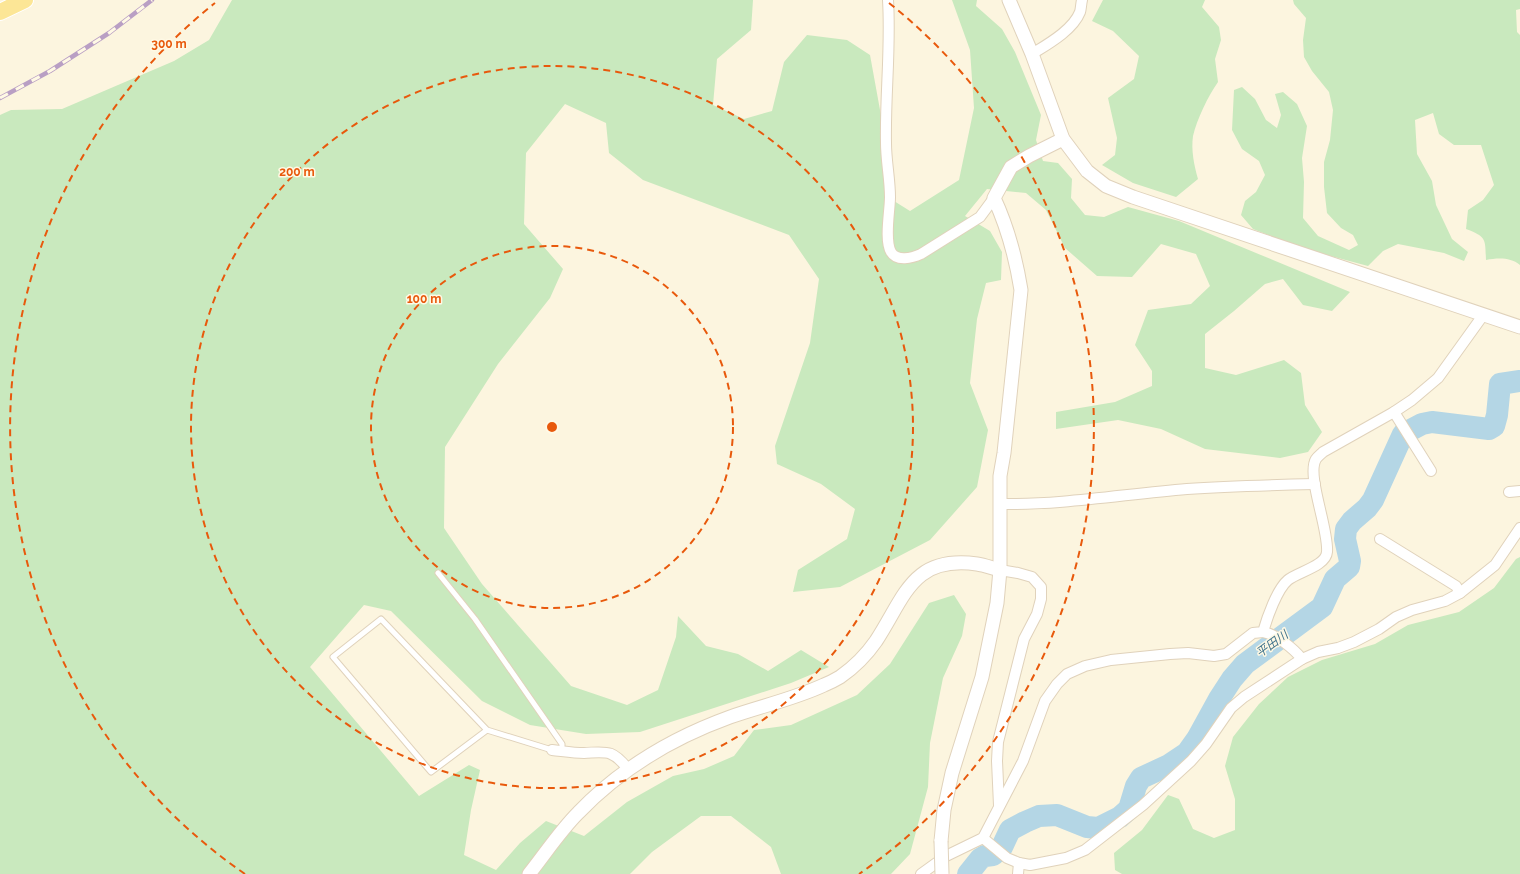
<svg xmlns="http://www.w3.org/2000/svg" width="1520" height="874" font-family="Raleway,'Noto Sans JP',sans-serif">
<rect width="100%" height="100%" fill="#fcf5df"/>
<g fill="#c9e9be">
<path d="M232 0H753L751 30 717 59 713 105 744 119 772 111 784 62 807 35 847 40 870 55 882 121 886 196 910 211 959 180 974 108 970 50 952 0H977L976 6 1002 29 1015 52 1041 115 1036 140 1043 161 1058 163 1072 179 1071 198 1085 215 1104 217 1128 207 1179 221 1350 292 1332 311 1303 305 1283 279 1265 284 1234 311 1205 334V368L1236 375 1284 360 1301 373 1305 405 1322 432 1308 452 1280 458 1205 449 1161 429 1118 420 1056 429V412L1115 402 1152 386V371L1135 345 1148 310 1191 304 1210 286 1196 254 1161 244 1132 277 1097 276 1065 248 1046 210 1026 193 987 189 965 216 990 231 1002 252 1001 280 986 283 977 319 970 383 988 430 977 487 930 540 840 587 793 592 798 570 847 539 855 509 821 484 777 464 775 446 810 343 819 279 789 235 643 180 609 153 606 123 565 104 526 153 524 224 563 269 550 298 498 364 445 447 444 528 482 584 571 686 627 705 658 690 676 637 678 616 706 646 738 654 768 671 801 650 829 667 791 683 640 732 586 734 530 725 482 701 391 611 364 605 310 667 419 796 469 765 480 770 471 810 464 855 496 870 520 843 546 821 584 836 627 802 673 776 704 769 734 756 754 730 791 725 857 695 890 664 929 603 954 595 966 614 962 636 943 678 930 743 928 787 910 854 891 874H781L771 847 731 816H701L652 852 630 874H0V115L11 110 62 109 174 61 209 40Z"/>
<path d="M1103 0H1205L1202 7 1219 27 1221 40 1215 59 1218 82C1208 96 1197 119 1193 136 1191 150 1194 165 1198 179L1176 197 1133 183 1102 165 1115 155 1117 138 1108 98 1134 79 1139 56 1113 31 1092 21Z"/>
<path d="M1293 0H1520V9L1516 10 1517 32 1520 35V265C1510 257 1498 258 1486 260 1485 239 1487 237 1466 229L1468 210 1483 200 1494 185 1481 145H1454L1439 134 1433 113 1415 120 1417 154 1432 181 1436 205 1452 239 1468 252 1464 261 1444 253 1398 244 1383 251 1368 266 1301 248 1253 229 1241 215 1245 201 1256 192 1265 175 1259 161 1242 149 1232 130 1234 90 1242 87 1255 99 1266 120 1277 128 1281 115 1275 94 1283 92 1297 104 1307 126 1302 158 1304 182 1303 218 1318 236 1349 250 1358 245 1353 235 1341 228 1327 213 1324 187V162L1330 140 1333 110 1329 92 1312 71 1304 57 1303 40 1306 18 1294 4Z"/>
<path d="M1520 557V874H1122L1115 870 1114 853 1142 830 1168 795 1179 799 1193 829 1214 838 1235 830V799L1225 766 1233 737 1259 704 1288 677 1322 660 1375 644 1408 625 1459 612 1494 588 1516 559Z"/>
</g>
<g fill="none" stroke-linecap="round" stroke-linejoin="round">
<path stroke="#b4d6e5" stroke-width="22" d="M968 874 980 859 985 856 993 855 1002 847 1010 830 1025 822 1039 816 1057 815 1087 827 1098 828 1120 817 1129 809 1136 786 1141 778 1169 765 1187 753 1197 739 1219 699 1232 679 1245 664 1322 607 1335 579 1349 567 1350 561 1345 539 1346 529 1352 521 1367 508 1373 500 1403 434 1422 424 1432 422 1489 429 1494 426 1497 415 1500 384 1520 381"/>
<defs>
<g id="service">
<path d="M438 573 475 619 562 744V751"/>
<path d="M487 730 431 772 333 657 381 619 487 730 552 750"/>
</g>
<g id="minor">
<path d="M888 0C891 48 885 95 886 143 886 161 890 179 890 197 890 211 884 240 891 252 897 262 912 258 921 254L980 217 994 198"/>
<path d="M1032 54C1048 44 1073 30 1080 12 1081 9 1081 4 1082 0"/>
<path d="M1394 412 1431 471"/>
<path d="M1509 492 1520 491"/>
<path d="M1000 504C1062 505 1125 494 1187 489 1230 486 1272 485 1315 484"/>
<path d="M1380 539 1456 586 1460 593"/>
<path d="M1263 632C1276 634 1294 649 1302 659"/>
<path d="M552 750C562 751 573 753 584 753 607 752 612 749 628 769"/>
<path d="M999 805 997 761 998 742 1024 639 1037 614 1041 599V587L1032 577 1018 573 1000 570"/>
<path d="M983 838 1007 858 1019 863 1030 865 1066 858 1085 850 1143 805 1191 761 1206 744 1231 708 1244 697 1302 659 1318 652 1338 648 1354 642 1379 629 1396 617 1412 610 1445 601 1460 593 1495 565 1520 528"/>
<path d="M921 874 946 856 983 838 1023 761 1045 701 1057 684 1067 674 1085 666 1111 660 1170 654 1188 653 1214 656 1226 654 1253 633 1263 632C1267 618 1277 589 1288 580 1298 572 1326 566 1327 552 1329 529 1306 475 1316 459 1318 456 1321 454 1323 452L1394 412 1412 400 1438 378 1484 314"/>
<path d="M1018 874 1019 863"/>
</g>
<g id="tertiary">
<path d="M1009 0 1032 54 1063 139 1087 171 1106 186 1133 197 1520 327"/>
<path d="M941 841 944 810 952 773 982 677 997 603 1000 570V476L1004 453 1021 290C1016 259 1008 228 994 198L1011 167 1029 156 1063 139"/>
<path d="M529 874C545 854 560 831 578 813 621 768 672 738 730 717 761 706 794 699 824 685 829 683 835 680 840 677 853 668 867 654 876 641 905 597 912 555 977 564 984 565 992 568 1000 570"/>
</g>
<path id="primary" d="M0 12 25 0"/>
</defs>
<use href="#service" stroke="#e0d2bb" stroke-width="7"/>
<use href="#minor" stroke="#e0d2bb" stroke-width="12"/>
<use href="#tertiary" stroke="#e0d2bb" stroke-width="15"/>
<use href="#primary" stroke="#fff" stroke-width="18"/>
<use href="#service" stroke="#fff" stroke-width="5"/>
<use href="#minor" stroke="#fff" stroke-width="10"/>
<use href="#tertiary" stroke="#fff" stroke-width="13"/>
<use href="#primary" stroke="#fce696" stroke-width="16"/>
<defs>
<path id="rail" d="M0 98 50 71 109 33 152 0"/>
</defs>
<use href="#rail" stroke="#b99fc4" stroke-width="4.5"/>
<use href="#rail" stroke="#fff9e5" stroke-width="3" stroke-dasharray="9" stroke-linecap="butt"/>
<defs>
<path id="tertiary-bridge" d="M941 841 942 874"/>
</defs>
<use href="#tertiary-bridge" stroke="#e0d2bb" stroke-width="15" stroke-linecap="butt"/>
<use href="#tertiary-bridge" stroke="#fff" stroke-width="13"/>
</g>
<g fill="none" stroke="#e8590c" stroke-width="2" stroke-dasharray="7 5">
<circle cx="552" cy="427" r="181"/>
<circle cx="552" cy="427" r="361"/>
<path d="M245 874A542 542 0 0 1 215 3M889 3A542 542 0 0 1 859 874"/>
</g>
<g text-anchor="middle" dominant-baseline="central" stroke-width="3" stroke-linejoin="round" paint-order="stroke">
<g font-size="12" font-style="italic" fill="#43758d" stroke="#fff9e5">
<text transform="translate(1272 644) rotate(-36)">平田川</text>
</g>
</g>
<circle cx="552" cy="427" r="6" fill="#e8590c" stroke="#fff9e5" stroke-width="2"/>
<g font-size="12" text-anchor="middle" font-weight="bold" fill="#e8590c" stroke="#fff9e5" stroke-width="3" stroke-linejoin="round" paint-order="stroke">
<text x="169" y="48">300 m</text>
<text x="297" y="176">200 m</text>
<text x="424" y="303">100 m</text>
</g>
</svg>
